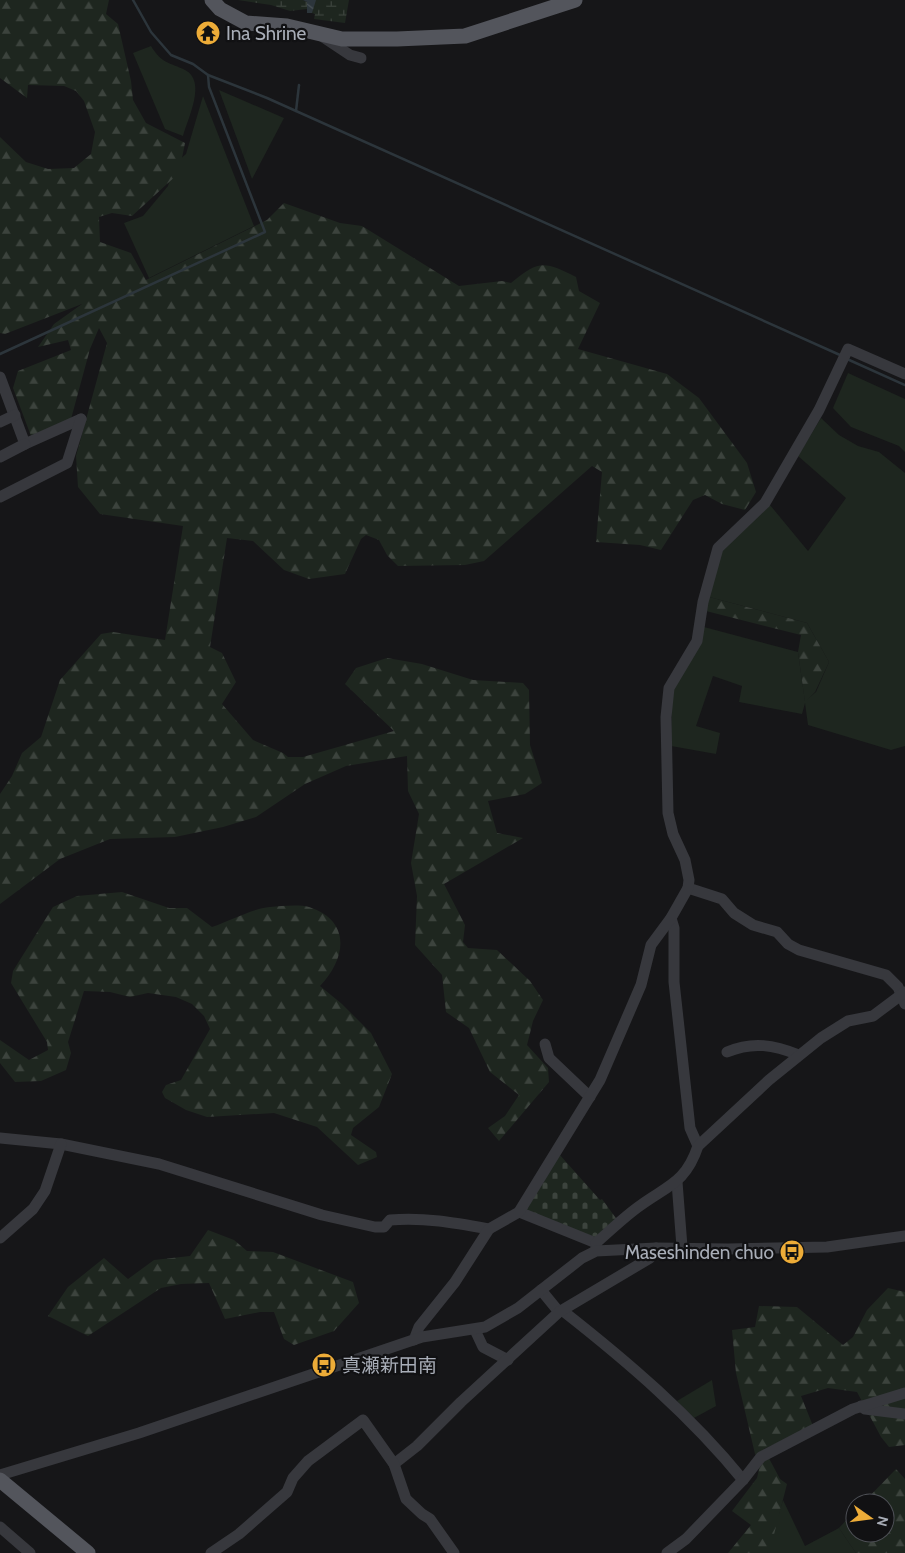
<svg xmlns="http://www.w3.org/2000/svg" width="905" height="1553" font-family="Cabin,'Noto Sans JP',sans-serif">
<defs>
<pattern id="forest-firs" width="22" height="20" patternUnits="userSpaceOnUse" patternTransform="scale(1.25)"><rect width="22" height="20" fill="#1e261f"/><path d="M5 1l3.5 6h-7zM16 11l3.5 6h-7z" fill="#3c433d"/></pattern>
<pattern id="wetland-marsh" width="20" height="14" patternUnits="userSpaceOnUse" patternTransform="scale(1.25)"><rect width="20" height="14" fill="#1e261f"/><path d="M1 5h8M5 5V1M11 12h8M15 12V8" fill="none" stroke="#3c433d"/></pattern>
<pattern id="cemetery-stones" width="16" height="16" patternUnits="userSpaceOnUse" patternTransform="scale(1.25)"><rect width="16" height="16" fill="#1e261f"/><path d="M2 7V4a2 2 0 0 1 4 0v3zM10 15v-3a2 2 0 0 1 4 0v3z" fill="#3c433d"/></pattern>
<pattern id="water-waves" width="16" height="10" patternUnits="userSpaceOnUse" patternTransform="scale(1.25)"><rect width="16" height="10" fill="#2c353b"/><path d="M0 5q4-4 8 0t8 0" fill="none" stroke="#485055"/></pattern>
</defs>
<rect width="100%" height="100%" fill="#161618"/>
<g fill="#1e261f">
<path d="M151 46C162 64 169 62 185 70 207 81 188 118 183 136L165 129 133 53Z"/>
<path d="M219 90 284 118 252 179Z"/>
<path d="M203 96 254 226 149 278 124 223 143 216 168 186 171 175 169 169 186 154Z"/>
<path d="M848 373 905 399V452L899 446 851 427 833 408Z"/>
<path d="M821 418 839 435 858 446 879 452 905 473V746L891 750 808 725 805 703 802 714 739 702 742 686 713 676 696 726 720 733 716 754 671 746 672 697 675 684 704 627 798 652 805 701 816 692 829 662 807 623 709 597 721 552 770 505 808 551 846 498 798 456Z"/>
<path d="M712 1380 716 1406 694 1418 677 1401Z"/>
<path d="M783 1500 805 1546 839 1528 856 1553H767Z"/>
</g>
<g fill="url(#forest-firs)">
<path d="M0 0H109L106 14 118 24 131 81 133 100 146 123 185 143 179 173 132 216 112 213 99 217 100 242 131 253 146 280 267 220 284 203 340 223 362 226 459 286 502 281 511 283C539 260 544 261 576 277L579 291 600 303 578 349 667 374 699 398 747 463 756 492 745 510 722 504 705 495 693 500 661 550 640 545 596 542 602 472 592 466 484 561 465 565 398 566 387 555 379 540 366 535 361 539 345 574 309 579 284 570 253 541 227 538 210 647 222 653 236 682 222 704 253 740 283 753 288 757H303L394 731 345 684 356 668 387 658 422 664 473 680 523 683 529 690 530 745 542 783 525 794 488 801 497 833 523 838 444 884 465 925 463 942 468 948 497 950 530 981 543 1000 533 1021 527 1045 548 1068 549 1082 499 1141 488 1128 505 1116 519 1095 490 1072 469 1028 446 1012 442 975 415 945 417 896 411 863 419 814 408 791 407 756 346 766 305 784 256 817 223 827 175 837 110 839 60 859 0 904V794L12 776 22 753 41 737 60 680 101 634 113 632 165 640 183 526 100 514 78 487 76 456 107 343 99 328 90 349 71 419 31 436 13 388 18 371 71 350 68 340 38 347 54 324 82 304 5 334 0 333V137L26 162 48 169 74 168 91 154 95 132 84 101 76 91 64 86 28 85 27 98 0 78Z"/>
<path d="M709 597 807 623 829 662 815 692 805 702 798 652 801 635 706 611Z"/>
<path d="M122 892 169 908H187L212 927C230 921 251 909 270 907 281 906 299 904 309 907 352 921 346 959 320 986L342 1004 371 1033 392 1074 379 1107 353 1128 351 1135 376 1152 377 1157 358 1165 317 1127 274 1113 207 1117 186 1110 165 1098 162 1092 166 1085 181 1080 210 1029 204 1016 192 1004 176 997 148 993 130 997 110 992 84 991 68 1042 71 1053 66 1070 41 1081 15 1082 0 1063V1040L29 1060 48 1050 47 1042 11 983 13 971 53 907 77 896Z"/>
<path d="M208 1230 234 1240 247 1251 273 1252 353 1282 359 1303 334 1331 294 1345 284 1339 274 1312H260L225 1319 209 1283 181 1284 161 1288 88 1336 48 1316 68 1287 104 1258 128 1279 154 1260 190 1256Z"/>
<path d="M888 1288 905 1292V1445L889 1447 881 1437 857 1392 828 1388 801 1396 813 1426 764 1449 780 1479 787 1484 770 1550 767 1553H728L751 1525 732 1511 757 1478 760 1465 755 1454 736 1373 732 1330 755 1327 759 1306 797 1307 843 1345 853 1337 867 1310Z"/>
<path d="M896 1469 905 1479V1553H856L839 1528 855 1511V1533H885V1503H863Z"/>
</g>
<g fill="url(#wetland-marsh)">
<path d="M238 0H303L307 2V9L290 11 271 5Z"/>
<path d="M314 0H349L345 23 314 19 315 14 312 13Z"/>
</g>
<path fill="url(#cemetery-stones)" d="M559 1154 600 1200 602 1199 618 1221 598 1238 526 1213 524 1206Z"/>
<path fill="url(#water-waves)" d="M303 0H316L312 13H307V2Z"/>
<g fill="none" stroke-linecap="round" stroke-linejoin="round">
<g stroke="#2c353b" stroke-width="2.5">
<path d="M133 0 151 32 171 55 193 64 208 75 267 98 840 355"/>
<path d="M296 111 299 85"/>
<path d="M0 354 265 232 209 87 208 75"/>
<path d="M847 359 905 385"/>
</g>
<g stroke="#37383d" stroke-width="11">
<path d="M323 37 350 55 361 58"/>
<path d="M0 377 25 444 81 419"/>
<path d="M0 422 15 415"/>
<path d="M0 457 25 444"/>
<path d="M0 497 67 463 81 419"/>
<path d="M688 888 722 899 734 913 753 925 777 932 788 944 799 950 886 975 898 987 905 1004"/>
<path d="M671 918 674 928V982L690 1128 698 1146"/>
<path d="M545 1044 549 1058 590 1097"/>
<path d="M727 1052C753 1041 774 1045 799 1055"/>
<path d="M0 1138 61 1144 159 1164 322 1215 375 1227H384L390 1220C424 1217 456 1223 489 1229"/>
<path d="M677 1182 682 1247"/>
<path d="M519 1212 596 1243V1250"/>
<path d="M0 1238 33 1209 45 1191 61 1144"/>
<path d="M596 1243C611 1230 625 1216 641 1205 669 1185 686 1182 698 1146L769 1080 821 1038 848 1021 873 1016 905 992"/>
<path d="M541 1290 559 1312"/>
<path d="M563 1311C628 1362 691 1416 743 1480"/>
<path d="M475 1330 483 1347 508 1360"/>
<path d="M414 1340 419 1327 455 1282 489 1229 519 1212 600 1080 641 985 651 945 671 918 688 888 689 880 685 860 673 834 668 813 666 717 669 688 697 641 703 602 718 548 765 503 819 410 848 349 905 374"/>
<path d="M861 1406 865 1409 905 1414"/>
<path d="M394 1464 417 1446 461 1402 559 1312 650 1258 656 1248"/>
<path d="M0 1475 139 1433 422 1337 485 1327 518 1308 582 1258 596 1251 656 1248 728 1249 827 1247 905 1236"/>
<path d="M0 1527 30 1553"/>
<path d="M211 1553 239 1534 287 1492 293 1478 308 1461 363 1420 394 1464 406 1499 422 1514 430 1519 454 1553"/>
<path d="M667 1553 686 1539 743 1480 761 1457 853 1409 905 1393"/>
</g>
<g stroke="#53555c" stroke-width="15">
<path d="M212 0 220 9 246 23 287 26 342 39H397L465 36 575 0"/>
<path d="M0 1480 88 1553"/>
</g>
</g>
<defs>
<symbol id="temple-disc" viewBox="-11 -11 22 22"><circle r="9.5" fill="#edac38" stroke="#111113"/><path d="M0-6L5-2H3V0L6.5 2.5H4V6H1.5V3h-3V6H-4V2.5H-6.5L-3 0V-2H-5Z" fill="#111"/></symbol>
<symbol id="bus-disc" viewBox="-11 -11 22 22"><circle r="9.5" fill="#edac38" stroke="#111113"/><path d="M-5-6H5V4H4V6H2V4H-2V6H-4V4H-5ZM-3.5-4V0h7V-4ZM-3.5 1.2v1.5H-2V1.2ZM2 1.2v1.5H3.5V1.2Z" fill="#111"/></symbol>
</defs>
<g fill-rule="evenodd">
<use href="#temple-disc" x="194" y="19" width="28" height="28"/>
<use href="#bus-disc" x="778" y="1238" width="28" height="28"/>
<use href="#bus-disc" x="310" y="1351" width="28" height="28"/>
</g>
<g text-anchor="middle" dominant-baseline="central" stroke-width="4.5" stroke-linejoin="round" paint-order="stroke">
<g font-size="19" fill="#a8adb7" stroke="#111113" text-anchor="start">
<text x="226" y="33">Ina Shrine</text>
<text x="774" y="1252" text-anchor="end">Maseshinden chuo</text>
<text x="342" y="1365">真瀬新田南</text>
</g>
</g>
<g transform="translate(870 1518) rotate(104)"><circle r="24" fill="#111113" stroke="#4d4f55"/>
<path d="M0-4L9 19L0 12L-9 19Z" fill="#edac38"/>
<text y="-8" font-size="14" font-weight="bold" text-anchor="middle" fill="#a8adb7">N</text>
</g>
</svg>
